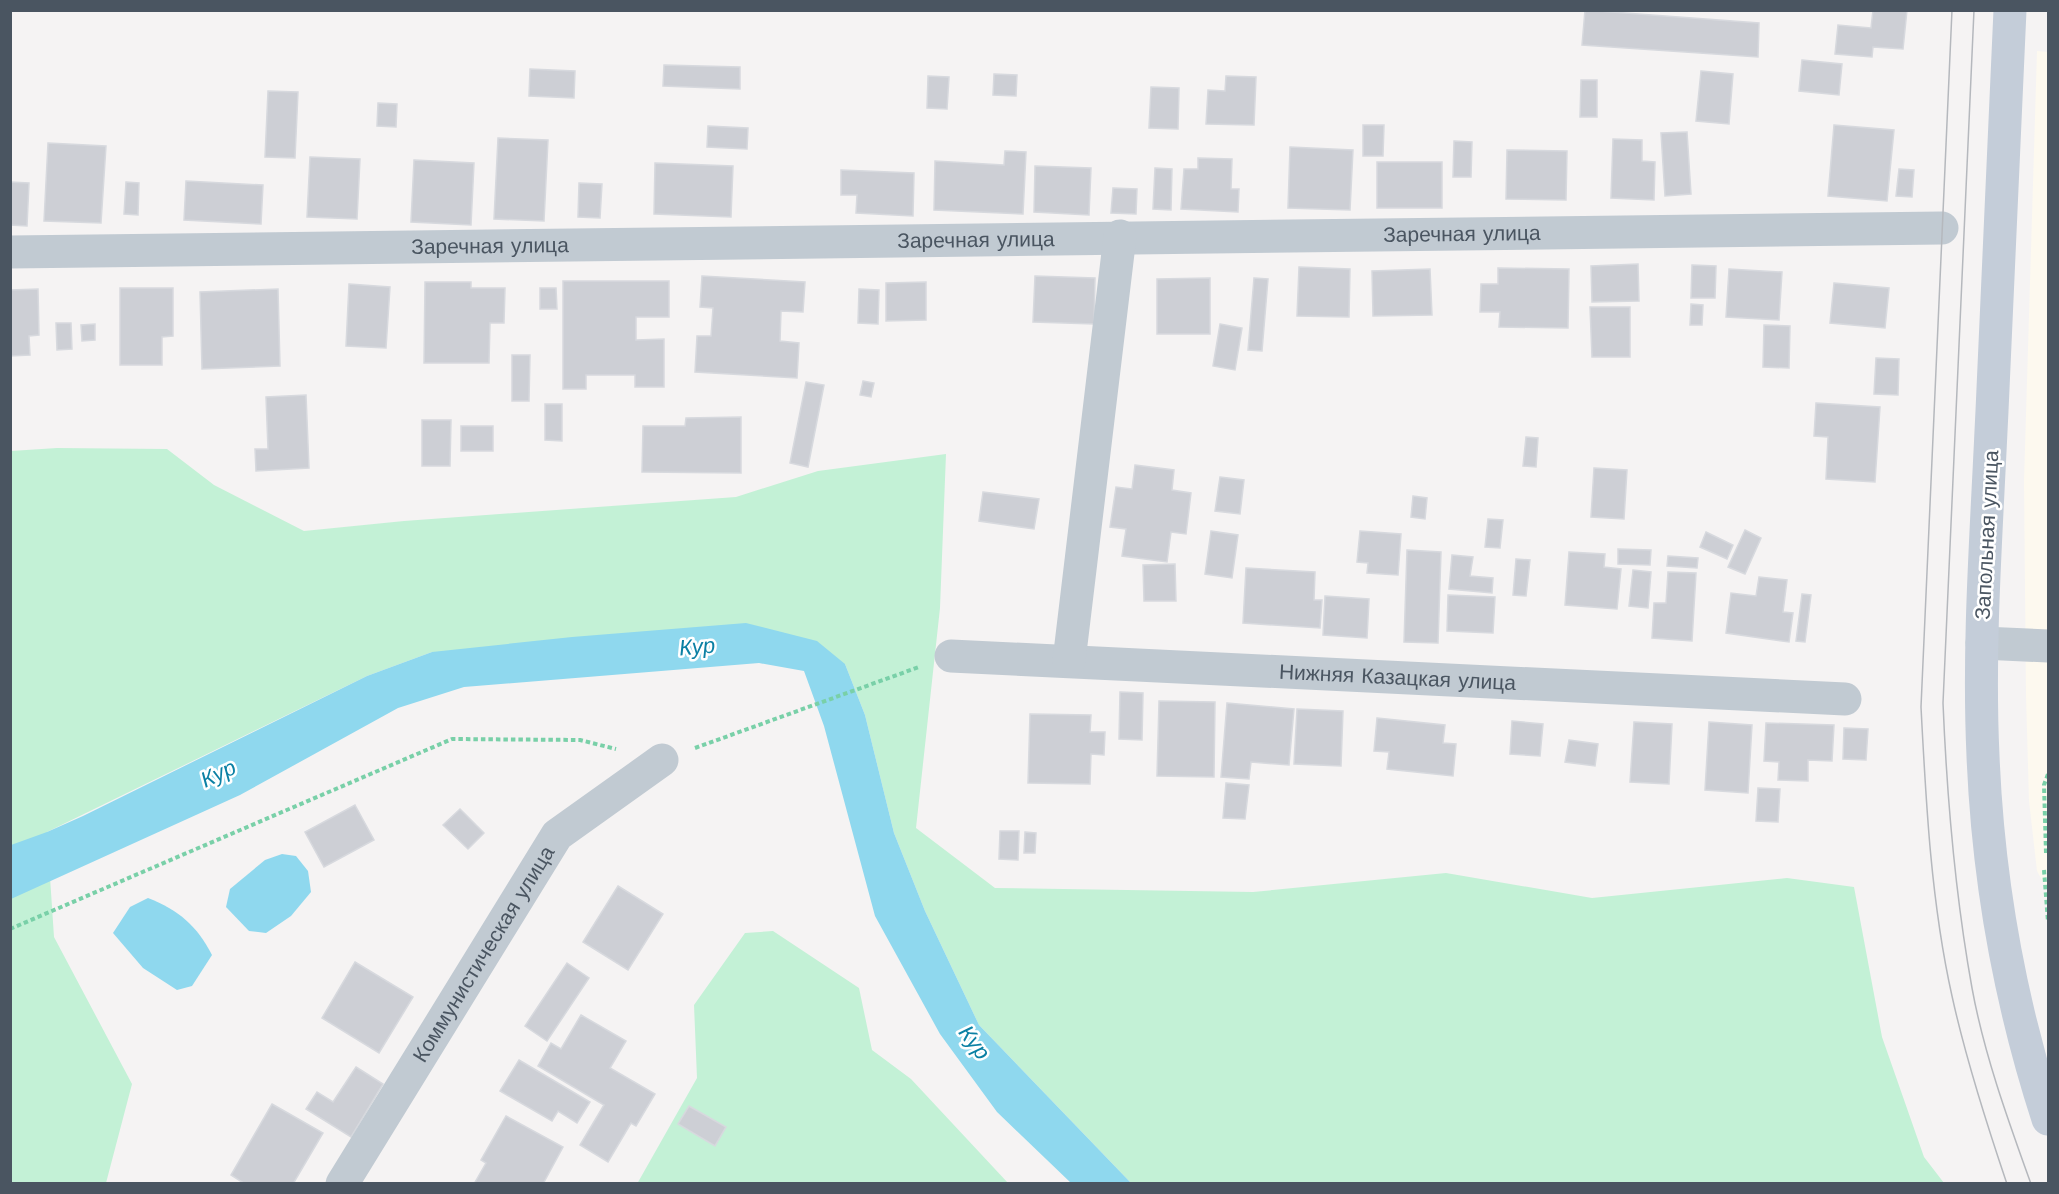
<svg xmlns="http://www.w3.org/2000/svg" width="2059" height="1194" viewBox="0 0 2059 1194" font-family="'Work Sans',sans-serif">
  <style>
    .commercial { fill: #fdf9ef }
    .green { fill: #c3f1d6 }
    .water { fill: #8fd8ee }
    .building { fill: #cdcfd5; stroke: #d7d9de; stroke-width: 1.5 }
    .lines { fill: none; stroke-linecap: round; stroke-linejoin: round }
    .path { stroke: #79d0a8; stroke-width: 4; stroke-dasharray: 4.5 3; stroke-linecap: butt }
    .minor { stroke: #c1cad2; stroke-width: 33 }
    .tertiary { stroke: #c1cad2; stroke-width: 33 }
    .secondary { stroke: #c4cdd9; stroke-width: 33 }
    .tram { stroke: #b5b8bd; stroke-width: 1.5 }
    .labels { text-anchor: middle; stroke-width: 5; stroke-linejoin: round; paint-order: stroke }
    .street-label { font-size: 21px; fill: #4a5561; stroke: #fff }
    .water-label { font-size: 22px; font-style: italic; fill: #0b80a4; stroke: #fff }
  </style>
  <rect width="100%" height="100%" fill="#f5f3f3"/>
  <path class="commercial" d="M2037,51L2048,52V891L2037,871L2029,801L2026,695L2024,481Z"/>
  <g class="green">
    <path d="M57,448L167,449L214,485L304,531L404,521L736,497L818,471L946,454L940,608L916,828L995,888L1253,892L1446,873L1592,898L1787,878L1854,887L1882,1037L1924,1157L1944,1183H1131L979,1025L925,911L894,833L865,715L845,664L432,652L367,676L47,832L54,937L132,1084L106,1183L11,1184V451Z"/>
    <path d="M773,931L859,988L872,1050L911,1079L1008,1183L637,1184L697,1078L694,1005L745,933Z"/>
  </g>
  <g class="water">
    <path d="M746,623L817,641L845,664L865,715L894,833L925,911L979,1025L1131,1183H1071L997,1112L940,1034L875,916L824,726L804,671L759,663L464,687L398,708L240,795L11,899V845L47,832L83,816L367,676L432,652L572,637Z"/>
    <path d="M282,854L296,856L308,871L311,892L291,916L266,933L249,931L226,907L230,889L265,860Z"/>
    <path d="M148,898C179,910 197,926 212,955L192,986L177,990L143,968L113,933L130,907Z"/>
  </g>
  <g class="building">
    <path d="M1585,10L1759,23L1758,57L1582,45Z"/>
    <path d="M1873,10H1907L1903,49L1873,47L1872,57L1835,54L1838,25L1871,28Z"/>
    <path d="M1802,60L1842,64L1839,95L1799,91Z"/>
    <path d="M664,65L740,67V89L663,86Z"/>
    <path d="M530,69L575,71L574,98L529,96Z"/>
    <path d="M1701,71L1733,74L1729,124L1696,121Z"/>
    <path d="M994,74L1017,75L1016,96L993,95Z"/>
    <path d="M928,76L949,77L947,109L927,108Z"/>
    <path d="M1226,76L1256,77L1254,125L1206,124L1208,90L1225,91Z"/>
    <path d="M1581,80H1597V117H1580Z"/>
    <path d="M1151,87L1179,88L1178,129L1149,128Z"/>
    <path d="M268,91L298,92L295,158L265,157Z"/>
    <path d="M378,103L397,104L396,127L377,126Z"/>
    <path d="M1363,125H1384L1383,156H1363Z"/>
    <path d="M1834,125L1894,130L1887,201L1828,196Z"/>
    <path d="M708,126L748,128L747,149L707,147Z"/>
    <path d="M1687,132L1691,194L1665,196L1661,133Z"/>
    <path d="M498,138L548,140L544,221L494,219Z"/>
    <path d="M1613,139L1642,140V161L1655,162L1654,200L1611,198Z"/>
    <path d="M1454,141L1472,142L1471,177H1453Z"/>
    <path d="M48,143L106,146L101,223L44,221Z"/>
    <path d="M1290,147L1353,150L1350,210L1288,208Z"/>
    <path d="M1507,150L1567,151L1566,200L1506,199Z"/>
    <path d="M1005,151L1026,152L1023,214L934,210L935,161L1004,165Z"/>
    <path d="M310,157L360,159L357,219L307,217Z"/>
    <path d="M1198,158L1232,159L1231,189H1239L1238,212L1181,209L1184,169H1198Z"/>
    <path d="M414,160L474,163L471,225L411,222Z"/>
    <rect x="1377" y="162" width="65" height="46"/>
    <path d="M655,163L733,166L731,217L654,214Z"/>
    <path d="M1035,166L1091,168L1089,215L1034,212Z"/>
    <path d="M1155,168L1172,169L1171,210L1153,209Z"/>
    <path d="M1899,169L1914,170L1912,197L1896,196Z"/>
    <path d="M841,170L914,173L913,216L856,213L857,195H841Z"/>
    <path d="M186,181L263,185L261,224L184,220Z"/>
    <path d="M10,182L29,183L27,226L10,225Z"/>
    <path d="M126,182L139,183L138,215L124,214Z"/>
    <path d="M579,183L602,184L600,218L578,217Z"/>
    <path d="M1113,188L1137,189L1136,214L1111,213Z"/>
    <path d="M1638,264L1639,301L1592,302L1591,266Z"/>
    <path d="M1692,265L1716,266L1715,298H1691Z"/>
    <path d="M1299,267L1350,269L1349,317L1297,316Z"/>
    <path d="M1498,268L1569,269L1568,328L1499,327L1500,312H1480L1481,284H1498Z"/>
    <path d="M1430,269L1432,315L1373,316L1372,271Z"/>
    <path d="M1729,269L1782,272L1779,320L1726,317Z"/>
    <path d="M702,276L805,282L803,312L781,311L780,341L799,343L797,378L695,372L697,336H711L713,308L700,307Z"/>
    <path d="M1035,276L1095,278L1094,324L1033,322Z"/>
    <path d="M1210,278V334H1157V279Z"/>
    <path d="M1254,278L1268,279L1262,351L1248,350Z"/>
    <path d="M563,281H669V317H636V340L664,339V387H635V375H586V389H563Z"/>
    <path d="M425,282H471V288H505L504,323H490L489,363H424Z"/>
    <path d="M926,282V320L886,321V283Z"/>
    <path d="M1834,283L1889,288L1885,328L1830,323Z"/>
    <path d="M349,284L390,287L386,348L346,346Z"/>
    <path d="M120,288H173V336L162,337V365H120Z"/>
    <path d="M540,288H556L557,309H540Z"/>
    <path d="M38,289L39,335L29,336L30,355L10,356V290Z"/>
    <path d="M278,289L280,366L202,369L200,292Z"/>
    <path d="M859,289L879,290L878,324L858,323Z"/>
    <path d="M1691,304L1703,305L1702,325H1690Z"/>
    <path d="M1590,307H1630V357H1592Z"/>
    <path d="M56,323H71L72,349L57,350Z"/>
    <path d="M95,324V340L82,341L81,325Z"/>
    <path d="M1220,324L1242,328L1235,370L1213,366Z"/>
    <path d="M1764,325L1790,326L1789,368L1763,367Z"/>
    <path d="M512,355H530L529,401H512Z"/>
    <path d="M1876,358L1899,359L1898,395L1874,394Z"/>
    <path d="M863,381L874,383L871,397L860,395Z"/>
    <path d="M806,382L824,385L808,467L790,463Z"/>
    <path d="M306,395L309,468L256,471L255,449H268L266,397Z"/>
    <path d="M1816,403L1880,407L1875,482L1826,479L1828,437L1814,436Z"/>
    <path d="M545,404H562V441L545,440Z"/>
    <path d="M741,417V473L642,472L643,426H685L686,418Z"/>
    <path d="M422,420H451L450,466H422Z"/>
    <rect x="461" y="426" width="32" height="25"/>
    <path d="M1526,437L1538,438L1536,467L1523,466Z"/>
    <path d="M1135,465L1174,470L1172,490L1191,493L1186,534L1171,532L1167,562L1122,556L1126,529L1110,527L1116,487L1132,489Z"/>
    <path d="M1594,468L1627,470L1624,519L1591,517Z"/>
    <path d="M1220,477L1244,480L1240,514L1215,511Z"/>
    <path d="M983,492L1039,499L1034,529L979,521Z"/>
    <path d="M1413,496L1427,498L1425,519L1411,517Z"/>
    <path d="M1488,519L1503,520L1500,548L1485,547Z"/>
    <path d="M1745,530L1761,538L1745,574L1728,567Z"/>
    <path d="M1211,531L1238,535L1232,578L1205,574Z"/>
    <path d="M1360,531L1401,534L1398,575L1367,573L1368,563L1357,562Z"/>
    <path d="M1706,532L1733,545L1727,559L1700,547Z"/>
    <path d="M1618,549L1651,550L1650,565L1618,564Z"/>
    <path d="M1407,550L1441,552L1438,643L1404,642Z"/>
    <path d="M1569,552L1605,554L1604,567L1621,569L1617,609L1565,605Z"/>
    <path d="M1452,555L1473,557L1470,576L1493,578L1492,593L1449,589Z"/>
    <path d="M1668,556L1698,558L1697,568L1667,566Z"/>
    <path d="M1516,559L1530,560L1526,596L1513,595Z"/>
    <path d="M1175,564L1176,601H1144L1143,565Z"/>
    <path d="M1246,568L1315,572L1314,600H1322L1320,628L1243,623Z"/>
    <path d="M1633,570L1651,572L1648,608L1629,606Z"/>
    <path d="M1668,572L1696,573L1692,641L1652,638L1654,603H1666Z"/>
    <path d="M1759,577L1787,580L1783,612L1793,613L1789,642L1726,633L1731,593L1756,596Z"/>
    <path d="M1802,594L1811,595L1805,642L1796,641Z"/>
    <path d="M1448,595L1495,597L1493,633L1447,631Z"/>
    <path d="M1325,596L1369,599L1367,638L1323,635Z"/>
    <path d="M1120,692L1143,693L1142,740L1119,739Z"/>
    <path d="M1159,701L1215,702L1214,777L1157,776Z"/>
    <path d="M1227,703L1294,709L1289,765L1251,762L1249,779L1221,777Z"/>
    <path d="M1297,709L1343,711L1341,766L1294,764Z"/>
    <path d="M1030,714L1091,715L1090,732H1105L1104,755L1091,754L1090,784L1028,783Z"/>
    <path d="M1377,718L1445,725L1443,743L1456,744L1453,776L1387,769L1389,752L1374,751Z"/>
    <path d="M1512,721L1543,724L1540,756L1510,754Z"/>
    <path d="M1634,722L1672,724L1669,784L1630,782Z"/>
    <path d="M1709,722L1752,725L1748,793L1705,790Z"/>
    <path d="M1766,723L1834,725L1832,761L1808,760V781L1778,780L1779,762L1764,761Z"/>
    <path d="M1844,728L1868,729L1866,760L1843,759Z"/>
    <path d="M1569,740L1598,744L1595,766L1565,762Z"/>
    <path d="M1226,783L1249,785L1245,819L1223,818Z"/>
    <path d="M1758,788L1780,789L1778,822L1756,821Z"/>
    <path d="M355,805L374,840L324,867L305,832Z"/>
    <path d="M460,809L484,833L468,849L443,825Z"/>
    <path d="M1000,831H1019L1018,860L999,859Z"/>
    <path d="M1025,832L1036,833L1035,853H1024Z"/>
    <path d="M618,886L663,914L628,970L583,942Z"/>
    <path d="M355,962L413,997L379,1053L322,1018Z"/>
    <path d="M567,963L589,978L547,1041L525,1026Z"/>
    <path d="M581,1015L626,1041L610,1068L655,1094L636,1126L631,1123L608,1162L580,1145L604,1105L538,1066L551,1043L561,1049Z"/>
    <path d="M519,1060L590,1102L577,1123L558,1111L552,1121L500,1091Z"/>
    <path d="M356,1067L383,1084L351,1137L306,1109L317,1092L333,1102Z"/>
    <path d="M272,1104L323,1133L293,1184H245L231,1175Z"/>
    <path d="M689,1106L726,1127L715,1146L678,1124Z"/>
    <path d="M506,1116L563,1147L543,1184H474L486,1163L481,1160Z"/>
  </g>
  <g class="lines">
    <g class="path">
      <path d="M695,748L919,667"/>
      <path d="M2046,853L2044,785L2048,774"/>
      <path d="M2044,870L2048,922"/>
      <path d="M10,929L452,739L580,740L616,749"/>
    </g>
    <g class="minor">
      <path id="s1" d="M10,252L1942,228"/>
      <path id="s2" d="M951,656L1845,699"/>
      <path d="M1069,661L1120,236"/>
      <path id="s3" d="M342,1184L557,835L662,760"/>
    </g>
    <path class="tertiary" d="M1982,643L2048,646"/>
    <path class="secondary" d="M2010,10C2004,151 1998,291 1991,431C1986,539 1978,648 1983,756C1988,880 2010,1002 2048,1119"/>
    <g class="tram">
      <path d="M1952,10L1921,707C1926,803 1931,902 1952,996C1966,1060 1986,1122 2007,1184"/>
      <path d="M1974,10L1943,703C1947,799 1955,894 1972,988C1984,1054 2008,1120 2031,1184"/>
    </g>
  </g>
  <g class="labels">
    <g class="street-label">
      <text dy="7" stroke="none"><textPath href="#s1" startOffset="1452">Заречная улица</textPath></text>
      <text dy="7" stroke="none"><textPath href="#s1" startOffset="966">Заречная улица</textPath></text>
      <text dy="7" stroke="none"><textPath href="#s1" startOffset="480">Заречная улица</textPath></text>
      <text transform="translate(1987 535) rotate(-87)" y="7">Запольная улица</text>
      <text dy="7" stroke="none"><textPath href="#s2" startOffset="447">Нижняя Казацкая улица</textPath></text>
      <text dy="7" stroke="none"><textPath href="#s3" startOffset="270">Коммунистическая улица</textPath></text>
    </g>
    <g class="water-label">
      <text transform="translate(697 646) rotate(-5)" y="8">Кур</text>
      <text transform="translate(218 773) rotate(-26)" y="8">Кур</text>
      <text transform="translate(975 1042) rotate(53)" y="8">Кур</text>
    </g>
  </g>
  <rect width="2059" height="1194" fill="none" stroke="#4a5561" stroke-width="24"/>
</svg>
